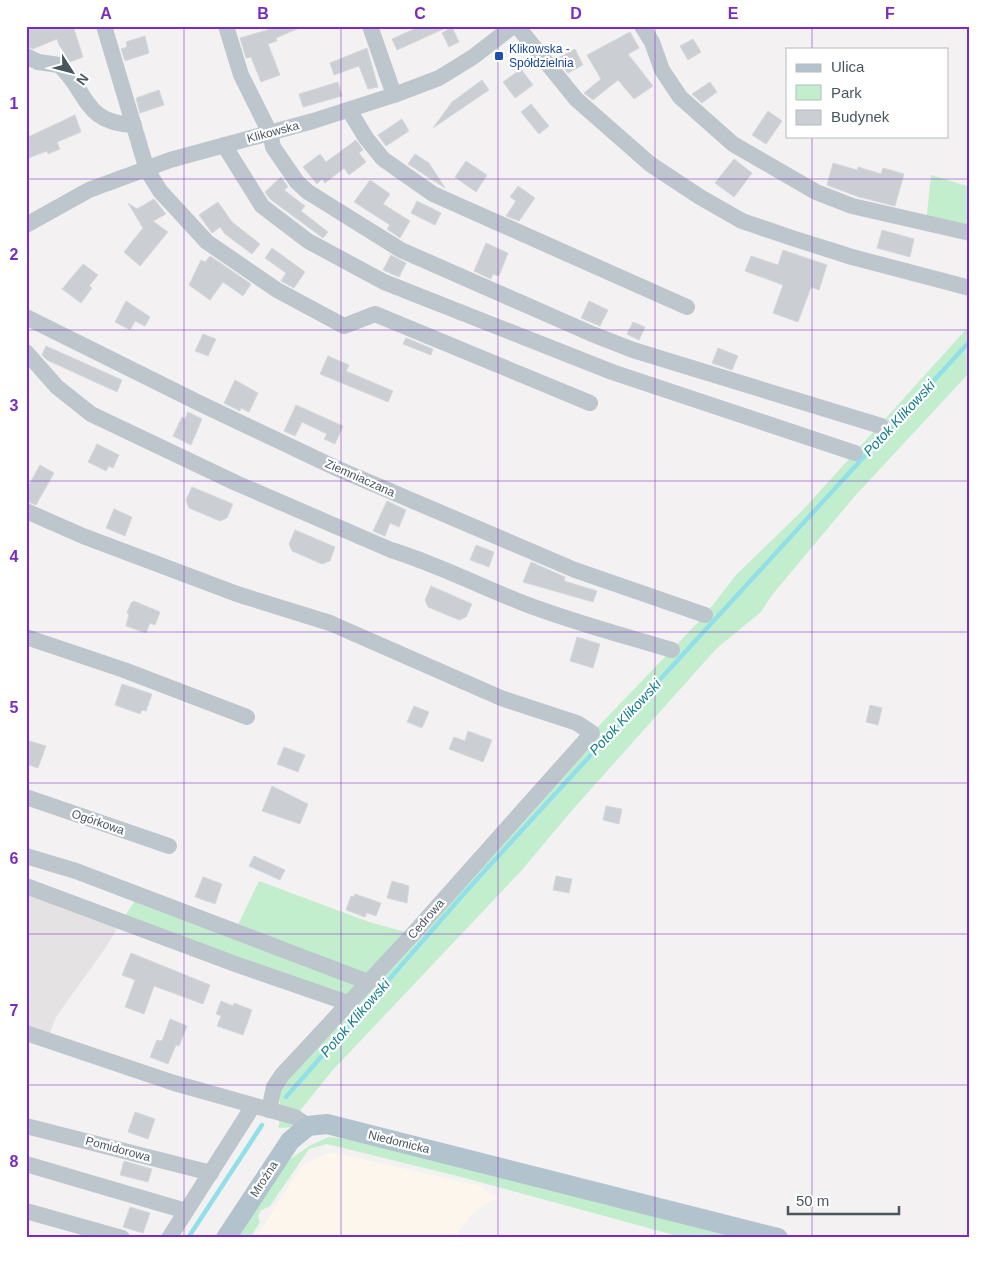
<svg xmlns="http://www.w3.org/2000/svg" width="996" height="1264" viewBox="0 0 996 1264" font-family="Arial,sans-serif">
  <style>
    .commercial { fill: #fcf6ec }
    .education { fill: #e4e2e3 }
    .green { fill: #c2eece }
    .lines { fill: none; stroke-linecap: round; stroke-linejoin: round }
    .stream { stroke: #91e0e9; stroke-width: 4.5 }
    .building { fill: #cbced3; stroke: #d5d8dc }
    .minor { stroke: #bdc6cd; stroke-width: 16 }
    .major { stroke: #b2c3ce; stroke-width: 20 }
    .grid { fill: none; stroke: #7b2cbf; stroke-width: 1; stroke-opacity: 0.55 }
    .transit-dot { fill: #1a4fb4; stroke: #fff; stroke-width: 2 }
    .labels { text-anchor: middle; stroke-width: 4.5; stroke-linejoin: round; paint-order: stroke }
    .transit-label { font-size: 12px; fill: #164399; stroke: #fff; text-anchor: start }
    .street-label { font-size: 12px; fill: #49565e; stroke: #fff }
    .water-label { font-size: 14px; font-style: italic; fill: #127d8a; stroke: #fff }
    .neatline { fill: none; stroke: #7b2cbf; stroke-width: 2 }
    .grid-label { font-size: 16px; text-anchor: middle; font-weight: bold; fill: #7b2cbf }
  </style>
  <rect width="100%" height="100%" fill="#f3f1f1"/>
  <path class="commercial" d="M330,1152L478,1185L499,1198L484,1205L472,1214L454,1238H255L303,1164Z"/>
  <path class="education" d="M26,886L121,922L106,947L56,1017L47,1040L26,1033Z"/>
  <g class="green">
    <path d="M931,175L970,187V233L926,224Z"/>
    <path d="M970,325V372L854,497L772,595L761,612L717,648L574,808L521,871L331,1072L295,1117L308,1126L279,1128L280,1092L274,1087L348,1003L121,922L138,896L235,931L259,881L369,922L413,934L592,733L705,615L736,575L801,512Z"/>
    <path d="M329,1137L351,1139L738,1238H685L465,1178L327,1144L309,1149L270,1206L260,1211L258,1217L260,1222L250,1238H237L283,1164L311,1145Z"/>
  </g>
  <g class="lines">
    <g class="stream">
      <path d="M286,1097L469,888L970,341"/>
      <path d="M188,1238L262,1125"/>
    </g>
  </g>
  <g class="building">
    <path d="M26,26H73L83,57L70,62L63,56L57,39L33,49L26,46Z"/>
    <path d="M281,26H296L297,29L276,38L277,41L268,44L280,75L261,82L251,57L246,58L240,38Z"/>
    <path d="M421,26H450L397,50L392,39Z"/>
    <path d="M452,27L459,42L449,47L442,33Z"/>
    <path d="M630,32L639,48L628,54L653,86L634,99L618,80L593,100L584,93L601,79L587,55Z"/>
    <path d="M145,36L149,53L125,61L121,49L127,47L126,42Z"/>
    <path d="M693,39L701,52L688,60L680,46Z"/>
    <path d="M367,48L378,87L368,89L359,66L334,75L330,63Z"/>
    <path d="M575,49L583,65L568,73L556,59Z"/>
    <path d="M521,69L533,85L515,98L503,82Z"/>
    <path d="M482,80L489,90L433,128L452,102Z"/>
    <path d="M338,82L342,96L303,107L299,94Z"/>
    <path d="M710,82L717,92L702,103L692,94Z"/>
    <path d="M159,90L164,105L140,113L136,98Z"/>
    <path d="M531,104L549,126L539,134L521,112Z"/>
    <path d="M768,111L782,121L766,144L752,135Z"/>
    <path d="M75,115L81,132L57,142L60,149L48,154L47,151L26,159V138Z"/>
    <path d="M402,119L409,131L386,146L378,135Z"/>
    <path d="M356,140L363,150L359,153L366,162L349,175L344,168L325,183L322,179L317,184L303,167L320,154L326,162Z"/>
    <path d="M415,154L429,163L445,188L408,164Z"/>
    <path d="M734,159L752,173L734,197L715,183Z"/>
    <path d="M466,161L487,175L476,192L455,177Z"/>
    <path d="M833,163L857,170L858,167L881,174L883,168L904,174L895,206L859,197L827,185Z"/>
    <path d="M281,177L288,187L284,190L305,206L301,211L328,232L323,238L270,199L265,192Z"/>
    <path d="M370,180L390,194L383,204L410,221L400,238L387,229L390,225L354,202Z"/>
    <path d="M518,186L535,198L519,221L506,216L516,201L510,197Z"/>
    <path d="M154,199L166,214L153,221L168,232L140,266L124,252L143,228L128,203L137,209Z"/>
    <path d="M417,201L441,213L435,225L411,213Z"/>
    <path d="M218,202L232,222L260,244L252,254L225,234L220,227L212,233L199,215Z"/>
    <path d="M882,230L914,239L910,257L877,248Z"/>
    <path d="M486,243L508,253L499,276L493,274L491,279L474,271Z"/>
    <path d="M272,248L305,272L294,288L281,281L286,273L265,258Z"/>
    <path d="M783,250L827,265L819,290L811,287L798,322L773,313L783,285L745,271L751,256L778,265Z"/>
    <path d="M391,255L406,263L399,277L383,270Z"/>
    <path d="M210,256L251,284L243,296L223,282L210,300L189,285L201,260L205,262Z"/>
    <path d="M83,264L98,275L89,286L92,288L81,303L62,289Z"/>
    <path d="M126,301L150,317L145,326L135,321L130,330L115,322Z"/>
    <path d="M589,301L608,310L600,326L581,318Z"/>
    <path d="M633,322L645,327L639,340L627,334Z"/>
    <path d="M203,334L216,339L208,356L195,351Z"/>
    <path d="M406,338L433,349L431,355L403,344Z"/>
    <path d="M46,346L122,380L117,392L47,360L42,355Z"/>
    <path d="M718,348L738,356L732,370L712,363Z"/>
    <path d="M328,356L349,365L346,371L393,391L388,402L320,374Z"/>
    <path d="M235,380L258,393L249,412L241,408L240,411L224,403Z"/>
    <path d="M296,405L343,426L335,444L324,439L327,434L302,422L295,436L284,431Z"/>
    <path d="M188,412L202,419L191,445L173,436L182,417L185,419Z"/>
    <path d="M97,444L119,455L113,468L109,466L106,471L88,462Z"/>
    <path d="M40,465L54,473L36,505L26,501V490Z"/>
    <path d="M192,487L233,504L227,518L220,521L189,508L186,500Z"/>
    <path d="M387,501L406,510L399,527L390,523L385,536L373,531Z"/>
    <path d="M114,509L132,517L125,536L106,528Z"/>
    <path d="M295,530L335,547L330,561L322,564L292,551L289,544Z"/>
    <path d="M476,545L494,552L489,567L470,560Z"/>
    <path d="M531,562L565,577L564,581L597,591L593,602L523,582Z"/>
    <path d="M431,586L472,604L466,617L459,620L428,607L425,600Z"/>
    <path d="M134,601L160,612L155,625L150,623L146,633L126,626L129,614L127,613L131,603Z"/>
    <path d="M577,637L600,644L593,668L570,661Z"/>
    <path d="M122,684L152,694L146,711L142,710L140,714L115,705Z"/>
    <path d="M870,705L882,708L878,725L866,722Z"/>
    <path d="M414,706L429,712L422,728L407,722Z"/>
    <path d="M468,731L492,740L483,762L449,749L454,737L465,741Z"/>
    <path d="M26,740L46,746L38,768L26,764Z"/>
    <path d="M284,747L305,755L298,772L277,764Z"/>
    <path d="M272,786L308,804L300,824L262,811Z"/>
    <path d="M606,806L622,809L619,824L603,820Z"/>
    <path d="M254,856L285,870L280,880L249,866Z"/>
    <path d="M556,876L572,879L569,893L553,890Z"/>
    <path d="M203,877L222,884L215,904L195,897Z"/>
    <path d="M392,881L409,886L407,903L387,898Z"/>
    <path d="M355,894L381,903L376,916L367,913L365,917L346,910L351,896L354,897Z"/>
    <path d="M131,953L210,985L203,1004L154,986L144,1014L125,1007L135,980L122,975Z"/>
    <path d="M221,1001L233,1006L234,1003L252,1010L243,1035L217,1026L221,1016L216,1014Z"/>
    <path d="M170,1019L187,1026L179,1046L176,1045L168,1064L150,1057L157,1040L162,1041Z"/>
    <path d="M135,1112L155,1119L148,1139L128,1132Z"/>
    <path d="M124,1161L152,1169L148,1182L120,1175Z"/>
    <path d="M130,1207L150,1213L143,1233L123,1227Z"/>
  </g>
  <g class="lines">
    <g class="minor">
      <path d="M104,26L147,170L160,191L207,242L277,290L344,326L375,314L590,403"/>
      <path d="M226,26L241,75L270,133L273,147L297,182L308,192L401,250L592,334L633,350L881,426"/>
      <path d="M370,26L394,95"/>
      <path d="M517,26L576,99L650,164L700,197L742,221L792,238L852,257L970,288"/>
      <path d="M642,26L652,42L662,70L680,97L733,144L816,192L852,206L970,233"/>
      <path d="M26,56L38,62L59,65C89,93 83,123 134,125"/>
      <path d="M349,110L366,138L383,159L433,194L687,307"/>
      <path d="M224,145L262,206L308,241L384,282L612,372L855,453"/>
      <path d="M26,225L89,190L170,160L313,121L394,95L439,78L473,57L513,26"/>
      <path d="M26,317L199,403L336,468L575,570L705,615"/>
      <path d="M26,352L57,387L91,414L236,483L391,550C437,564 479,586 523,603C572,622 622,635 672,650"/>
      <path d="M26,511L83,536L237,594L330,623L501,698L577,723L592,733L413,934L282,1075L274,1087L269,1110"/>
      <path d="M26,637L124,670L247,717"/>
      <path d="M26,797L169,846"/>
      <path d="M26,856L76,871L368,982"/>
      <path d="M26,886L238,965L348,1003"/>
      <path d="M26,1033L174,1083L295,1117L308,1126"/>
      <path d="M26,1126L211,1173"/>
      <path d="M26,1164L186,1211"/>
      <path d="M26,1211L122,1238"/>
      <path d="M169,1238L253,1106"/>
    </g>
    <path class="major" d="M226,1238L290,1141L308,1126L327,1124L778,1238"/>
  </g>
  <path class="grid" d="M184,26V1238M341,26V1238M498,26V1238M655,26V1238M812,26V49M812,136V1238M26,179H970M26,330H970M26,481H970M26,632H970M26,783H970M26,934H970M26,1085H970"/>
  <rect class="transit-dot" x="494" y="51" width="10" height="10" rx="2.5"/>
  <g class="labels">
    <g class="transit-label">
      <text x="509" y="53">Klikowska -<tspan x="509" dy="14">Spółdzielnia</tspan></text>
    </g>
    <g class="street-label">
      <text transform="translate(273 132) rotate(-15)" y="4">Klikowska</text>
      <text transform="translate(360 478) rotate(24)" y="4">Ziemniaczana</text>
      <text transform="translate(98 822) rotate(19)" y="4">Ogórkowa</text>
      <text transform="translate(426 919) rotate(-49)" y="4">Cedrowa</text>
      <text transform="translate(399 1142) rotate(14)" y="4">Niedomicka</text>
      <text transform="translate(118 1149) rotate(15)" y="4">Pomidorowa</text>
      <text transform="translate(264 1179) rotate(-57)" y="4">Mroźna</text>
    </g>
    <g class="water-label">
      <text transform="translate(899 418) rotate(-47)" y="5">Potok Klikowski</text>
      <text transform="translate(625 717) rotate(-47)" y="5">Potok Klikowski</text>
      <text transform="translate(355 1018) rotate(-49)" y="5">Potok Klikowski</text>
    </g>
  </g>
  <rect width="996" height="1264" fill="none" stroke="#ffffff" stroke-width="55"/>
  <rect x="786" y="48" width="162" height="90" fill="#ffffff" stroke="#b6bbbf"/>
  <rect x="796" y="64" width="25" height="8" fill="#b2c3ce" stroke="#b6bbbf"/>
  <text x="831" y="72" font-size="15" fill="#49565e">Ulica</text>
  <rect x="796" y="85" width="25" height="15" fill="#c2eece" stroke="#b6bbbf"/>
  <text x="831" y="98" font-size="15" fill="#49565e">Park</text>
  <rect x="796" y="110" width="25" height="15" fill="#cbced3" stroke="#b6bbbf"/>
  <text x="831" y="122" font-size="15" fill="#49565e">Budynek</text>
  <g transform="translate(72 72) rotate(126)" stroke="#ffffff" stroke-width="4" paint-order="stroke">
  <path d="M0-4L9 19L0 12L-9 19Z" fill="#49565e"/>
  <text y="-8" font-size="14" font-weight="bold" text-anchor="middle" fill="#49565e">N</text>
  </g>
  <path d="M788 1206v8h111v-8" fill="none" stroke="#49565e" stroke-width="2.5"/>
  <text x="796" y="1206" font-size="15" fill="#49565e" stroke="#ffffff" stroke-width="4" paint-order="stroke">50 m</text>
  <rect x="28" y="28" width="940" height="1208" class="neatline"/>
  <g class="grid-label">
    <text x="106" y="19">A</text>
    <text x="263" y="19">B</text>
    <text x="420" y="19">C</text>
    <text x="576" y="19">D</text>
    <text x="733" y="19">E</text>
    <text x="890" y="19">F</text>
    <text x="14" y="109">1</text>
    <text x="14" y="260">2</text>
    <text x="14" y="411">3</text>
    <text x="14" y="562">4</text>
    <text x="14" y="713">5</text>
    <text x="14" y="864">6</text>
    <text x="14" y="1016">7</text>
    <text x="14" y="1167">8</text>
  </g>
</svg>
